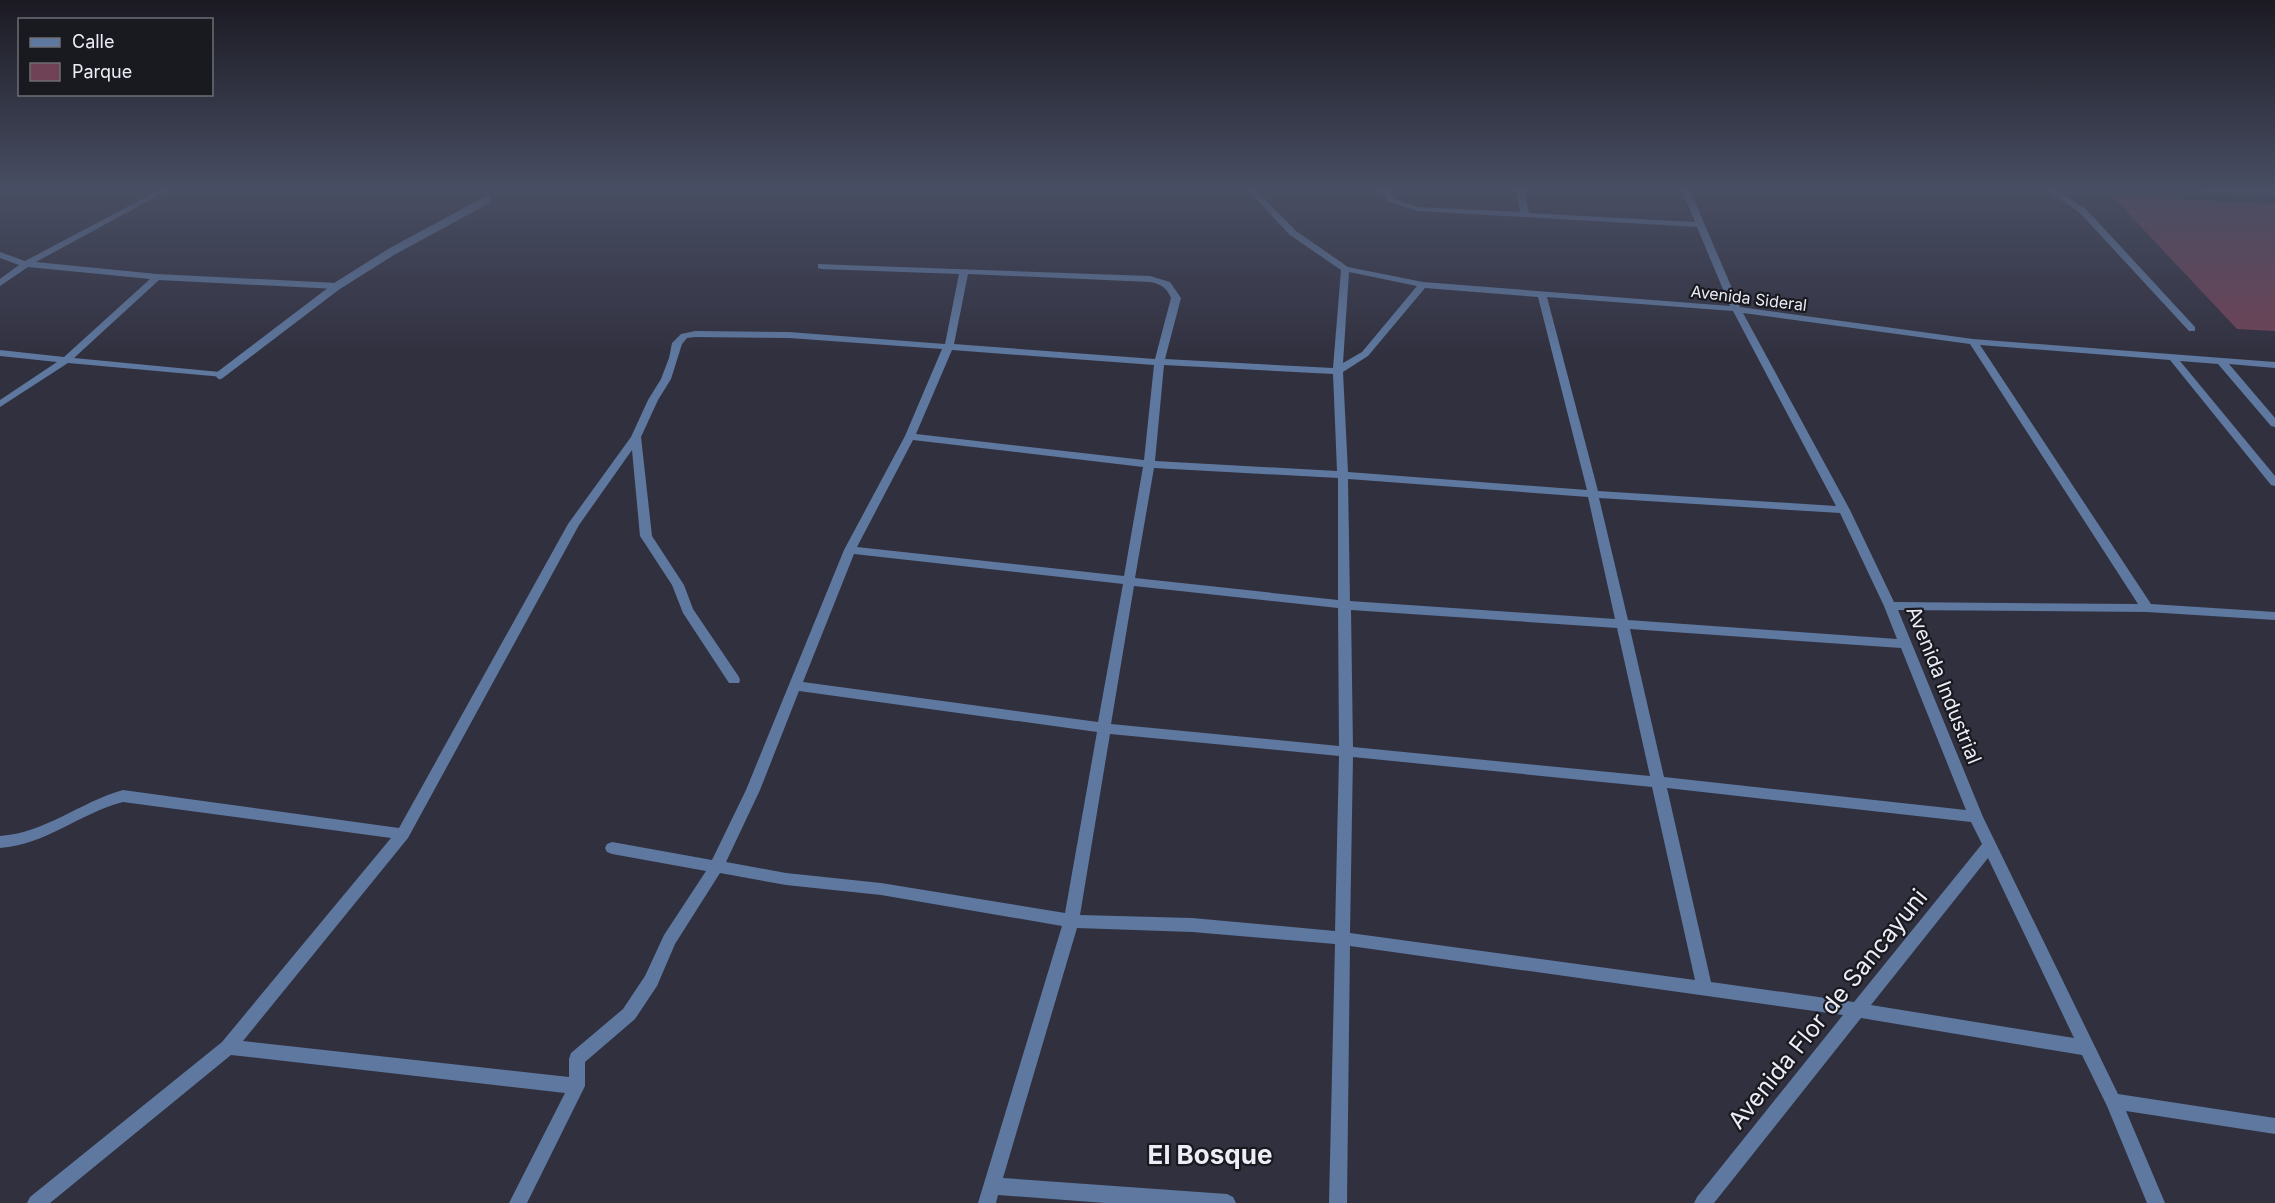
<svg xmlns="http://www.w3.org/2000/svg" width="2275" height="1203" viewBox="0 0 2275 1203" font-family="Inter,sans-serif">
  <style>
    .green { fill: #704256 }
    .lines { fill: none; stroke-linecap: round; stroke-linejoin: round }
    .service { stroke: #5e789f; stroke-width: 8 }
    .minor { fill: #5e789f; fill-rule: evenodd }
    .labels { text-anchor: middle; stroke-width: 4.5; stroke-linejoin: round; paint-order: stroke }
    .far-street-label { font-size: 16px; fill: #ededf7; stroke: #191920 }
    .street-label { font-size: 20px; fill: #ededf7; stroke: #191920 }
    .near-street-label { font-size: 24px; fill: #ededf7; stroke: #191920 }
    .near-neighbourhood-label { font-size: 26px; font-weight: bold; fill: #ededf7; stroke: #191920 }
  </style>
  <rect width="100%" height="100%" fill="#31303f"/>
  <path class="green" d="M2112,196L2275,204V331L2237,329Z"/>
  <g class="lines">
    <path class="service" d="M220,375L337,286L391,252L487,200"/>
    <g class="minor">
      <path d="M163,188H172L36,262L157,274L337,283L341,286L337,289L159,280L74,358L220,372L223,373V377L68,363L0,407V400L57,362L0,356V350L64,357L150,279L28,267L0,286V279L19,265L0,258V252L25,261Z"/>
      <path d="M1246,188H1254L1296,231L1348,267L1423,282L1730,306L1697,227L1418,211L1389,202L1378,188H1386L1395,199L1418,207L1520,212L1516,188H1524L1529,213L1695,222L1681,188H1689L1740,307L1973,339L2275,362V368L2229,364L2275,418V427L2271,426L2218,364L2180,361L2275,476V486L2271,485L2170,360L1980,345L2151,604L2275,612V620L2147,612L1898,610L1983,817L2118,1094L2275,1118V1134L2126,1111L2165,1203H2147L2107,1106L2082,1055L1861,1018L1714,1203H1694L1697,1197L1843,1015L1350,946L1347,1203H1329L1335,944L1192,932L1077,928L1003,1178L1227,1194L1233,1197L1236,1203H1105L998,1195L996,1203H978L1062,926L881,895L786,885L720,873L675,944L657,986L635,1019L585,1062V1086L527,1203H509L565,1093L231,1055L50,1203H27L30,1197L222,1042L391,838L123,802C80,813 46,845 0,848V836C45,833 80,802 123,790L399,828L568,524L631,437L648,400L661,379L669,358L672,343L681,334L695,331L789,332L945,344L959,274L821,269L818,268V264L1150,276L1170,282L1181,298L1165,359L1333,368L1341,270L1290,235ZM1349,272L1417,286L1362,352L1343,363ZM968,274L1150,282C1161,284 1167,288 1171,298L1155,359L954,344ZM1425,288L1538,297L1587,490L1348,472L1343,372L1368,356ZM1547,297L1733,311L1836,506L1598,491ZM1743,313L1970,344L2138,604L1894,602L1850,510ZM695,337L789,338L942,349L905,436L844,550L746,790L712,860L612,842L607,844L605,848L607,852L612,854L706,871L664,935L645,976L623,1009L571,1053L569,1059V1077L243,1041L408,838L579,525L632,450L640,536L672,585L683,613L729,683H739L740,680L739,677L693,609L684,585L652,536L641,437L658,400L671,379L682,344L687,338ZM952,350L1154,365L1144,460L916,434ZM1164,365L1333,374L1337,471L1155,461ZM913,440L1143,467L1124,576L857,547ZM1154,468L1338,478V600L1135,578ZM1348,479L1588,497L1615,619L1350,601ZM1599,498L1840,513L1884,606L1897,639L1628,620ZM854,554L1123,584L1098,722L803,682ZM1134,586L1338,608L1339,746L1111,724ZM1351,610L1617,628L1650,776L1353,747ZM1630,629L1901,648L1966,810L1664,777ZM799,691L1097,732L1065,913L881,883L786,873L726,862L760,790ZM1110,734L1339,756L1335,931L1192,918L1080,915ZM1353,757L1652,787L1695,980L1350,933ZM1667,788L1971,822L1982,844L1854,1002L1711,982ZM1988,858L2074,1038L1871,1005Z"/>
      <path d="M2044,188H2053L2086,209L2195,327V331H2189L2080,213Z"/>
      <path d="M2188,188L2275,191V195L2192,190Z"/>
    </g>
  </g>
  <linearGradient id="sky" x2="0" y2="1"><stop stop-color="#1b1a23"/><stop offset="0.53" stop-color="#484e63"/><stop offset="1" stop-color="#484e63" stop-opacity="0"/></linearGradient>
  <rect width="2275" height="356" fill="url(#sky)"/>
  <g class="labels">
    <g class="far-street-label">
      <text transform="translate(1749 298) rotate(7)" y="6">Avenida Sideral</text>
    </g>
    <g class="street-label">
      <text transform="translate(1944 685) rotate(68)" y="7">Avenida Industrial</text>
    </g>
    <g class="near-street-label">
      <text transform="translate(1828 1009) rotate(-51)" y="8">Avenida Flor de Sancayuni</text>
    </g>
    <g class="near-neighbourhood-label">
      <text x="1210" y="1164">El Bosque</text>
    </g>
  </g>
  <rect x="18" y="18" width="195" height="78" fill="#191920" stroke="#6e6e76" stroke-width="1.5"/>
  <rect x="30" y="38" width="30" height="9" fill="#5e789f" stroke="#6e6e76" stroke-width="1.5"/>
  <text x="72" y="48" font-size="18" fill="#ededf7">Calle</text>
  <rect x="30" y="63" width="30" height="18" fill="#704256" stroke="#6e6e76" stroke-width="1.5"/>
  <text x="72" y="78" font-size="18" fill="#ededf7">Parque</text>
</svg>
